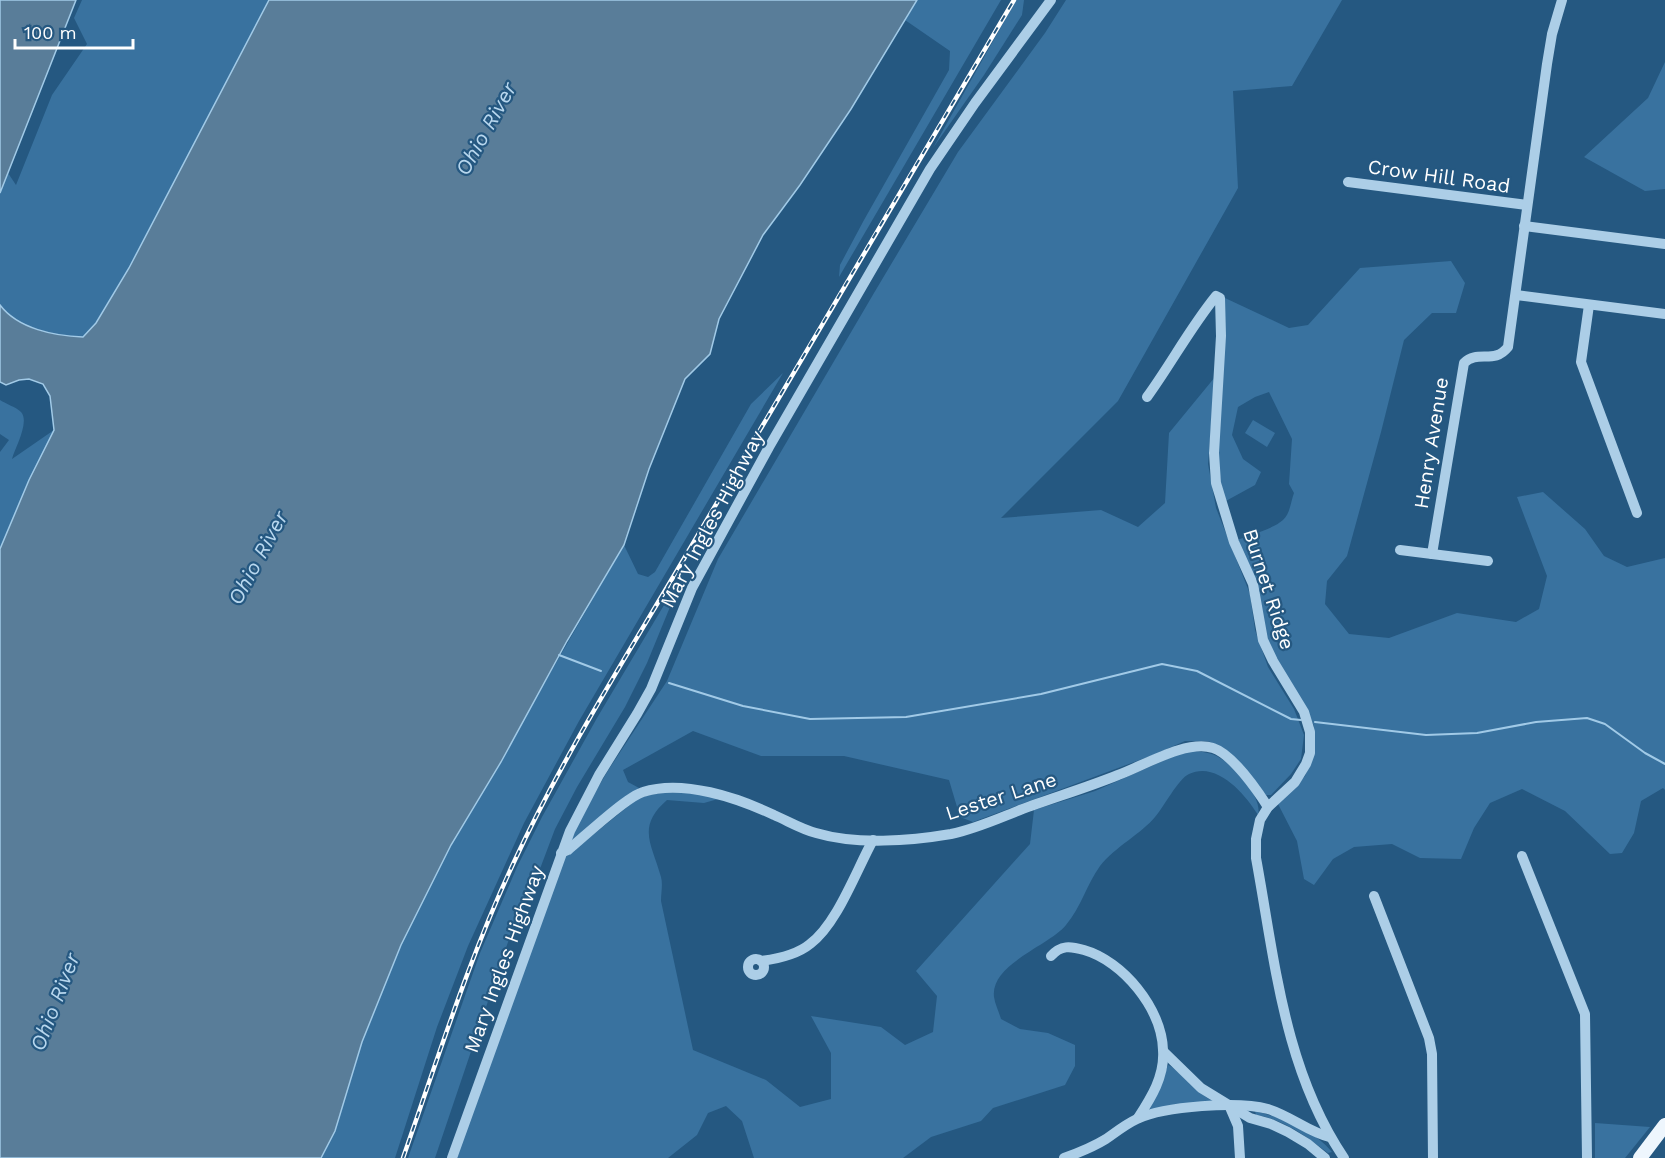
<svg xmlns="http://www.w3.org/2000/svg" width="1665" height="1158" viewBox="0 0 1665 1158" font-family="'Work Sans',sans-serif">
  <style>
    .green { fill: #39729f }
    .water { fill: #597d99; stroke: #a1cae7; stroke-width: 1.5 }
    .lines { fill: none; stroke-linecap: round; stroke-linejoin: round }
    .stream { stroke: #a1cae7; stroke-width: 2 }
    .minor { stroke: #accee7; stroke-width: 10 }
    .major { stroke: #eef6fd; stroke-width: 14 }
    .rail-casing { stroke: #fff; stroke-width: 4.5 }
    .rail { stroke: #255881; stroke-width: 2; stroke-dasharray: 7; stroke-linecap: butt }
    .labels { text-anchor: middle; stroke-width: 4.5; stroke-linejoin: round; paint-order: stroke }
    .street-label { font-size: 20px; fill: #fff; stroke: #255881 }
    .water-label { font-size: 21px; font-style: italic; fill: #b8d7ee; stroke: #255881 }
  </style>
  <rect width="100%" height="100%" fill="#255881"/>
  <g class="green">
    <path d="M82,0H269L129,268L96,323L83,337C55,336 18,329 0,305V193L8,173L16,185L52,95L87,44L74,18Z"/>
    <path d="M917,0H1001L839,277L840,265L864,220L949,70L950,51L905,20Z"/>
    <path d="M1016,0H1024L1022,15L984,75L933,148Z"/>
    <path d="M1066,0H1342L1292,86L1233,91L1238,188L1118,401L1001,518L1101,510L1138,527L1165,503L1169,433L1215,377L1208,464L1216,508L1250,594L1255,630L1268,667L1294,709L1304,735L1301,759L1291,774L1271,795H1266L1226,750L1208,741H1185L1153,755L973,822L960,817L949,780L844,756H761L693,731L623,770L628,782L639,788L566,849L585,809L609,769L667,681L718,559L874,293L958,152L1045,33Z"/>
    <path d="M1665,62V189L1645,191L1584,157L1648,98Z"/>
    <path d="M1451,261L1465,283L1456,313H1432L1404,340L1381,432L1347,556L1327,581L1325,604L1349,634L1389,638L1457,613L1516,622L1539,609L1547,576L1517,497L1543,492L1585,529L1604,556L1627,567L1665,558V790L1663,788L1641,801L1634,833L1622,853L1610,854L1565,811L1522,789L1490,803L1474,828L1461,859L1420,858L1392,844L1354,847L1333,859L1314,885L1304,879L1297,841L1278,804L1305,776L1311,762L1315,745L1314,726L1304,705L1268,644L1237,540C1250,535 1273,529 1283,520C1290,514 1291,501 1294,493L1289,484L1292,439L1269,392L1255,397L1238,407L1232,435L1243,459L1261,472L1255,485L1224,502L1218,463L1224,303L1225,298L1289,328L1308,325L1360,268Z"/>
    <path d="M783,373L579,721L524,823L468,946L437,1027L395,1158H321L335,1131L362,1042L401,945L451,845L624,545L638,574L648,577L655,572L751,404Z"/>
    <path d="M0,400C6,404 16,407 21,412C30,422 15,448 12,459L54,430L29,480L0,549V452L9,440L0,434Z"/>
    <path d="M1253,420L1275,433L1267,447L1245,433Z"/>
    <path d="M686,568L647,663L625,707L577,787L555,829L535,882L508,942L435,1158H408L480,953L517,867L542,817L597,718Z"/>
    <path d="M1192,751C1202,752 1211,752 1220,758C1235,766 1263,798 1258,815C1245,794 1217,761 1189,774C1178,779 1164,807 1155,817C1142,833 1115,847 1100,866C1087,884 1081,907 1066,925C1049,946 990,964 994,997C995,1004 999,1012 1001,1019L1020,1029L1048,1033L1075,1045V1066L1065,1085L993,1108L981,1121L931,1137L903,1158H754L742,1121L726,1106L708,1113L697,1135L668,1158H455L563,859L636,800C655,790 698,790 718,799L704,803L667,800C636,827 652,844 661,877C663,884 661,893 661,901L693,1050L766,1080L800,1107L831,1099V1053L811,1016L881,1027L905,1045L933,1032L937,996L916,971L1030,844L1034,810L1095,791L1174,756Z"/>
    <path d="M1168,1065C1177,1068 1197,1094 1213,1101L1149,1111Z"/>
    <path d="M1255,1111C1282,1118 1313,1129 1332,1152L1328,1153C1307,1137 1283,1119 1256,1115Z"/>
    <path d="M1595,1123L1650,1127L1625,1158H1595Z"/>
  </g>
  <g class="water">
    <path d="M0,0H76L0,193Z"/>
    <path d="M269,0H917L851,109L800,185L763,235L719,319L710,354L685,379L649,469L624,545L567,641L501,762L451,845L401,945L362,1042L335,1131L321,1158H0V549L29,480L54,430L50,396L43,384L29,379L19,380L6,385L0,382V305C18,329 55,336 83,337L96,323L129,268Z"/>
  </g>
  <g class="lines">
    <g class="stream">
      <path d="M559,655L601,671"/>
      <path d="M669,683L743,706L810,719L906,717L1041,694L1162,664L1197,671L1291,719L1301,720"/>
      <path d="M1315,722L1426,735L1477,733L1536,722L1587,718L1605,724L1645,753L1665,764"/>
    </g>
    <g class="minor">
      <path d="M1348,182L1527,205"/>
      <path d="M1524,226L1665,244"/>
      <path d="M1516,295L1665,314"/>
      <path d="M1589,305L1581,362L1637,513"/>
      <path d="M1147,397C1171,364 1190,328 1216,296L1220,298L1221,336L1214,453L1216,483L1234,542L1253,584L1263,640L1273,661L1304,712L1310,732V753L1306,764L1295,782L1268,807L1260,820L1256,839V858C1275,961 1284,1069 1344,1158"/>
      <path d="M1400,550L1488,561"/>
      <path d="M1432,554L1464,363C1478,349 1494,365 1508,347L1547,64L1552,34L1562,0"/>
      <path d="M561,853L568,850C584,837 626,797 643,792C683,779 738,798 774,815C788,821 801,829 816,833C856,845 910,841 951,834C975,829 997,819 1020,810C1052,798 1086,788 1118,775C1143,766 1187,739 1213,748C1232,754 1257,790 1268,807"/>
      <path d="M1522,856L1585,1014L1587,1158"/>
      <path d="M1374,896L1429,1038L1432,1054L1433,1158"/>
      <path d="M1051,956C1061,945 1070,946 1084,950C1123,961 1162,1009 1163,1050C1165,1076 1151,1098 1138,1118"/>
      <circle cx="756" cy="967" r="8"/>
      <path d="M761,961C776,959 798,954 810,944C837,924 856,871 873,840"/>
      <path d="M1164,1052L1201,1088L1250,1118L1271,1124L1288,1132L1308,1144L1325,1158"/>
      <path d="M1229,1105L1238,1126L1240,1158"/>
      <path d="M452,1158L570,831L599,775L637,714L651,689L692,588L769,447L930,169L975,103L1051,0"/>
      <path d="M1064,1158C1078,1153 1093,1147 1106,1139C1116,1132 1126,1124 1137,1119C1165,1106 1238,1101 1268,1109C1291,1116 1308,1132 1330,1137"/>
    </g>
    <path class="major" d="M1640,1158L1665,1125"/>
    <g class="rail-casing">
      <path id="rail" d="M403,1158C438,1058 469,958 514,862C566,750 633,646 695,540C801,360 907,180 1014,0"/>
    </g>
    <use href="#rail" class="rail"/>
  </g>
  <g class="labels">
    <g class="street-label">
      <text transform="translate(1439 176) rotate(8)" y="7">Crow Hill Road</text>
      <text transform="translate(1431 443) rotate(-81)" y="7">Henry Avenue</text>
      <text transform="translate(712 519) rotate(-62)" y="7">Mary Ingles Highway</text>
      <text transform="translate(1269 589) rotate(72)" y="7">Burnet Ridge</text>
      <text transform="translate(1001 796) rotate(-18)" y="7">Lester Lane</text>
      <text transform="translate(504 959) rotate(-70)" y="7">Mary Ingles Highway</text>
    </g>
    <g class="water-label">
      <text transform="translate(486 129) rotate(-61)" y="7">Ohio River</text>
      <text transform="translate(258 558) rotate(-62)" y="7">Ohio River</text>
      <text transform="translate(55 1002) rotate(-69)" y="7">Ohio River</text>
    </g>
  </g>
  <path d="M15 39v9h118v-9" fill="none" stroke="#ffffff" stroke-width="3"/>
  <text x="24" y="39" font-size="18" fill="#ffffff" stroke="#255881" stroke-width="4.5" paint-order="stroke">100 m</text>
</svg>
